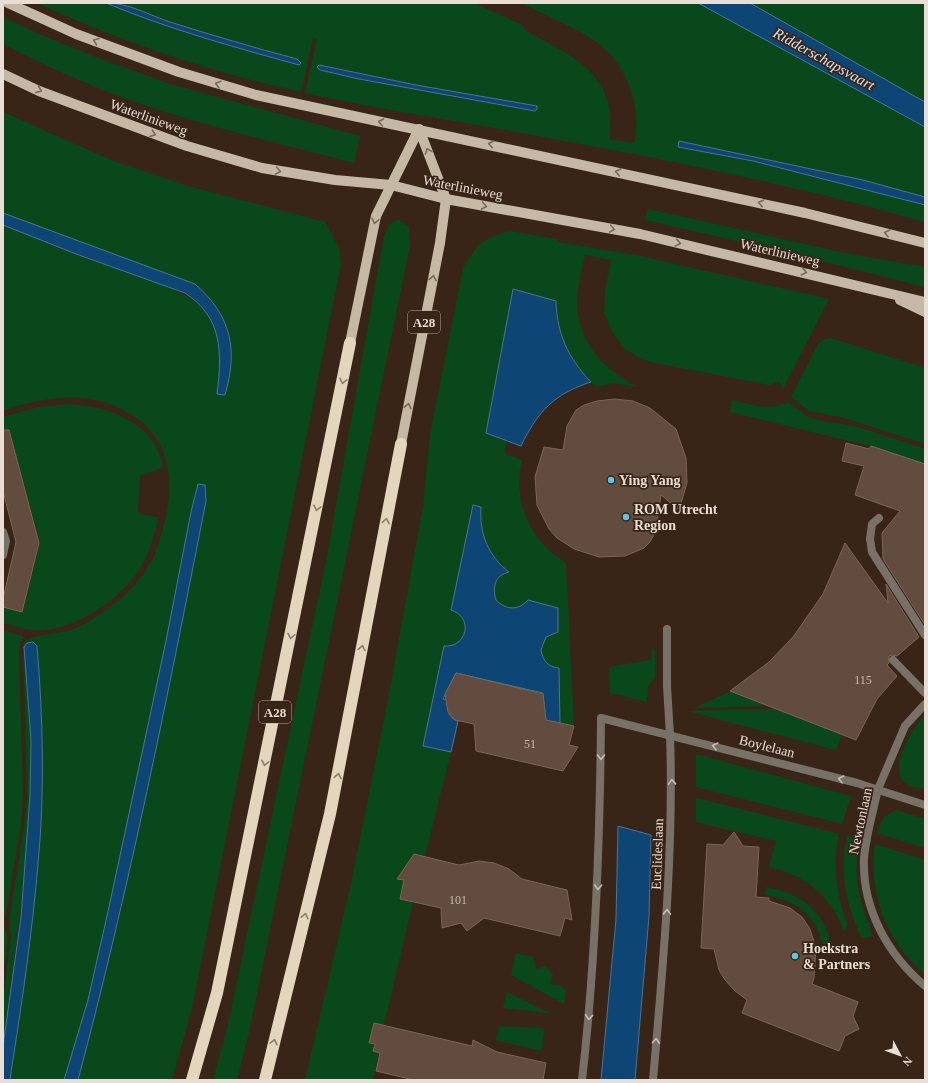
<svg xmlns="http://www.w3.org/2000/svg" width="928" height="1083" viewBox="0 0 928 1083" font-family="Georgia,serif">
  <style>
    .green { fill: #09481b; fill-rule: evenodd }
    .water { fill: #0d4674; stroke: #4f7391 }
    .building { fill: #624c3f; stroke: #7c6457 }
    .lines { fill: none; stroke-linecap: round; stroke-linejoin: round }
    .service { stroke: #777168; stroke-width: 8 }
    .minor { stroke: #777168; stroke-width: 8 }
    .primary { stroke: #c5b9a5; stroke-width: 10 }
    .motorway { stroke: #e4d5bd; stroke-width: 12 }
    .oneway { stroke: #776857 }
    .oneway2 { stroke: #8e7d6a }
    .oneway3 { stroke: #c7bdb4 }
    .poi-dot { fill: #59c8e4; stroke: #382518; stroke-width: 1.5 }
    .labels { text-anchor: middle; stroke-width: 3.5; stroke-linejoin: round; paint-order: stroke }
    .number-label { font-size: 12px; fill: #c7b9af }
    .shield { fill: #382518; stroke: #b4a69c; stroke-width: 1 }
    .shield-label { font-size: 13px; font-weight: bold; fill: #e9ddd4 }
    .street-label { font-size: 14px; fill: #e9ddd4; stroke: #382518 }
    .poi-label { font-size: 14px; font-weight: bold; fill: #e9ddd4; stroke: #382518; text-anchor: start }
    .water-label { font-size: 15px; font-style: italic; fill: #d0e1f3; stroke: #382518 }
  </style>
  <rect width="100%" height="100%" fill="#382518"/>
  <g class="green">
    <path d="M37,3H106L161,24L297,59C237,43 178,25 120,3H474L525,26L523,29C570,56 620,73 609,139L634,143C643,106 625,59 592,39C570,25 544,15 521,3H698L925,127V197L863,180L680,141L678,147L753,161L925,205V222C794,185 661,158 527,134C453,120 378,109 305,93L317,39L313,38L301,92C210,72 122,42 37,3ZM324,65L416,85L526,104L535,111L359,79L320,70Z"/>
    <path d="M750,3H925V102L921,100Z"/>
    <path d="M3,17L39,34L96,57L170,84L360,136L354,163C272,141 189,123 111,93C74,79 38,62 3,44Z"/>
    <path d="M3,112L111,160L188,186L325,222L339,248L341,264L192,1008L172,1080H78L121,911L198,484L191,512L166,641L109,907L88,1000L64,1080H10L21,1009L38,863L42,744L37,646L26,868L3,1046V1000L11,936L9,922L24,828L27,797L23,644C27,635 60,634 71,630C83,625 95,618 105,611C120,600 136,586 146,570C155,557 159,543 163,528C179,471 167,424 107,403C75,392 34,399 3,411V225C33,237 63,250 93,261C123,271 183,287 204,309C221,328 220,354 219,378L229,381L232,358L220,312L206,293L3,213Z"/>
    <path d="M648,209L850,254L925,267V287L798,255L645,220Z"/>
    <path d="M398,219L409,227L410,245L248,1037L237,1080H213L228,1024L326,561L384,236L390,224Z"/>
    <path d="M509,231L557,239L559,242L636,255L829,299L783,389L779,382L769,385L650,362L636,356L624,348L612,332L604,312L605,291L611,260L585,255C582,271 577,287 577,303C578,343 605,372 639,387L612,383L597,387C570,366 557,335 556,301L486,433L507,441L504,453L522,460C512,501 530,541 566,563L574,727L560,724L559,668C548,666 543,661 541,650L546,637L558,632L524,604C513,611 505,609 496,600C492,587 495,576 509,572C488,556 479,533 481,507L455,611C463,616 466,623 466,632C462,642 454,647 444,646L423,746L451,752L425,856L415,854L412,856L398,879L404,880L400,899L413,902L384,1025L374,1023L369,1043L374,1045L373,1051L379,1053L373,1080H305L350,888L388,699L423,506L430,434L463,268C478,244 481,239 509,231Z"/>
    <path d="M831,338L925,368V444L845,418L809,411L791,397L818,344L825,339Z"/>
    <path d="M732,400C750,404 771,412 788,402L807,416L821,421L855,426L925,449V464L870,446L730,412Z"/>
    <path d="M67,404C107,406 154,421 163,466L160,469L140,476L138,512L141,514L157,517L158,519C154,538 148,557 137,573C117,601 80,626 45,630C31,632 17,627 3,623L4,608L23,612L40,542L11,437L3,439V417L38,407Z"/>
    <path d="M3,630L24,637L20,643L19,652L23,795L21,825L5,919L3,918Z"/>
    <path d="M652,647L655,650V677L648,686L647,702L610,693L609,667L651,660Z"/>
    <path d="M731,691L768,706L694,708Z"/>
    <path d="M775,709L842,735L836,750L687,711Z"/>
    <path d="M925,715V789C920,788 912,787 907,784C885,770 913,727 925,715Z"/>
    <path d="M696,754L851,796L842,824L696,787Z"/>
    <path d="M696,798L839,834C832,865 837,897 848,926L844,931C831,896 805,875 769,867L776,841L696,822Z"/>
    <path d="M897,810L925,819V848L877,833C881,820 884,815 897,810Z"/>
    <path d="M847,836L859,839C852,876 860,902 873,936L862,938C846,907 839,870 847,836Z"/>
    <path d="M875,844L925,860V974C886,943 868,892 875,844Z"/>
    <path d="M766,887C797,892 825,910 830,943L822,944C817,914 793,899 765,895Z"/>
    <path d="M3,924C12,938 5,959 3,974Z"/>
    <path d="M516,953L533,957L536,969L546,966L553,975L550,984L561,985L566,991L564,1004L511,975Z"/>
    <path d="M507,992L543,1010L555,1014L503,1008Z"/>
    <path d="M499,1026L544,1028L542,1051L496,1040Z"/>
  </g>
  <g class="water">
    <path d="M106,3C129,3 149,15 170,22C212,35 255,48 297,59L301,63L299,65C234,47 168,29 106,3Z"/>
    <path d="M698,3H750L925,102V127Z"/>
    <path d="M319,65L416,85L537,106V109L535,111L359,79L320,70L317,67Z"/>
    <path d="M679,141L863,180L925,197V205L753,161L678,147Z"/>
    <path d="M3,213L195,284C232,316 238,350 225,395L217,394C222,352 223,318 185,293L76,254L3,225Z"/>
    <path d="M513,289L556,301C557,334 568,358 591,382C554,394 538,411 521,446L486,433Z"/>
    <path d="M198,484L205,485L206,501C168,695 129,889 78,1080H64L88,1000L109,907L166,641L191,512Z"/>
    <path d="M473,505L481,507C479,533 488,556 509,572C495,575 492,587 496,600C506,610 518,611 528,600L558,608V632L546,637L541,650C543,661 548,667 559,668L560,724L537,718L545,715L543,693L456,673L443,699L449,700V714L453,719L458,721L451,752L423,746L444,646C467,648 474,617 451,610Z"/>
    <path d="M33,642L37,646C43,718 45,792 38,864C32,934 22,1003 11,1072L10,1080H3V1046L21,917L30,796L31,740L24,647L27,643Z"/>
    <path d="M618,826L651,835L649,916L635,1080H601L616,919Z"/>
  </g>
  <g class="building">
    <path d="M615,399L633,401L650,408L676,429L686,458L687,483L679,510L661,495L656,531L650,542L644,548L625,556L599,557L574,549L557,538L549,529L537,505L535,477L544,447L563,450L567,426L576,410L584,405L597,401Z"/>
    <path d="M3,430H9L39,543L22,612L3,607V599L16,542L3,491Z"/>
    <path d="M846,443L869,449L871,446L925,464V625L883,559L882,533L900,511L855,495L864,466L842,461Z"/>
    <path d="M845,543L888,603L886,584L919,637L897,656L892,655L889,656V663L887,665L897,676L877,699L856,740L730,691L769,662L793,637L823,594Z"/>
    <path d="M456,673L543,694L546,720L574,726L569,745L578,747L563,771L476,751L474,724L455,720L448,712L445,694Z"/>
    <path d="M734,832L743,846L759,847L756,897L769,898V901L790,908L802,917L810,929L816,948L814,978L812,984L858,1002L853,1016L859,1029L845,1036L839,1051L742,1013L747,1000L735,991L725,980L719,970L714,949L701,948L707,844L723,845Z"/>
    <path d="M414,854L459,865L479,861L494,863L509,869L522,879L567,890L572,920L565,918L560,936L484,918L467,931L461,923L442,928L441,908L400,899L404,880L397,879Z"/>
    <path d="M374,1023L472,1046L473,1040L497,1052L546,1063L543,1080H414L376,1071L380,1053L373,1051L375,1044L369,1043Z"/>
  </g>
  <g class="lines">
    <g class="service">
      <path d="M879,518L872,524L870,539L872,552L925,635"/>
      <path d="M667,629V686L670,735"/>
      <path d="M893,660L925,693"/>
      <path d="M878,789L905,726L925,704"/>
    </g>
    <g class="minor">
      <path d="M3,532L6,541L3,555"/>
      <path d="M878,789C873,812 866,835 864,858C862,908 887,954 925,986"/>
      <path d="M582,1080C596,960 600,840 601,718L857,783L925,805"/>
      <path d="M653,1080C663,965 674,851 670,735"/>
    </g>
    <g class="primary">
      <path d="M8,3L76,34L179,72L256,95L805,213L925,243"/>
      <path d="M3,74L39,91L187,146L262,168L335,180L391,185L446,199L640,234L925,302"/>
      <path d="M900,300L925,312"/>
      <path d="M350,343L376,216L419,129"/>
      <path d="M401,444L440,243L446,199L419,129"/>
    </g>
    <g class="motorway">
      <path d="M192,1080L217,993L350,343"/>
      <path d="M265,1080L330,814L401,444"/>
    </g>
  </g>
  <defs><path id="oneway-chevron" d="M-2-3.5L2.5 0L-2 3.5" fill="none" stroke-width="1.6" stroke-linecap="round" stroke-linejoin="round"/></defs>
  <g class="oneway">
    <use href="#oneway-chevron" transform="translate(96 41) rotate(-159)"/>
    <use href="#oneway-chevron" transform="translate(218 84) rotate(-164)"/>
    <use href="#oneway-chevron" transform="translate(39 90) rotate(22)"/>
    <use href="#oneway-chevron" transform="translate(381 122) rotate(-169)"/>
    <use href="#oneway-chevron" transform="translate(153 134) rotate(20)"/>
    <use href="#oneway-chevron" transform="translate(491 144) rotate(-168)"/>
    <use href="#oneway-chevron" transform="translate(428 151) rotate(-110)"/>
    <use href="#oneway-chevron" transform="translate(278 171) rotate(10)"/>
    <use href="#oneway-chevron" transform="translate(618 172) rotate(-167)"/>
    <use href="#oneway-chevron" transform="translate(761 203) rotate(-168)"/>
    <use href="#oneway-chevron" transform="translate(484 206) rotate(10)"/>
    <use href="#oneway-chevron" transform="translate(375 221) rotate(104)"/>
    <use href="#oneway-chevron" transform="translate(612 229) rotate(10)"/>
    <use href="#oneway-chevron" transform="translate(887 233) rotate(-166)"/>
    <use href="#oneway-chevron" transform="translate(678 243) rotate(13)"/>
    <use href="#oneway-chevron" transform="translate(804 272) rotate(13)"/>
    <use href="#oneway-chevron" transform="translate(433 278) rotate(-79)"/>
    <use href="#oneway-chevron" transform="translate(408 406) rotate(-79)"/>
  </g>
  <g class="oneway2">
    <use href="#oneway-chevron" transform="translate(343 381) rotate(102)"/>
    <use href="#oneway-chevron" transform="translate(317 508) rotate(102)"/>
    <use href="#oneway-chevron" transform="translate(386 521) rotate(-79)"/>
    <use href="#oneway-chevron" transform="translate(291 636) rotate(102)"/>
    <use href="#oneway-chevron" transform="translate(362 648) rotate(-79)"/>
    <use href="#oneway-chevron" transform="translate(265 763) rotate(102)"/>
    <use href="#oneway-chevron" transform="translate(338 776) rotate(-79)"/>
    <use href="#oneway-chevron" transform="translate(305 916) rotate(-76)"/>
    <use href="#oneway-chevron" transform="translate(274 1042) rotate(-76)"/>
  </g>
  <g class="oneway3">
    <use href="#oneway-chevron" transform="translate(715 746) rotate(-166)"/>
    <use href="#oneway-chevron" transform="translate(601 757) rotate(91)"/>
    <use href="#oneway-chevron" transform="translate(841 779) rotate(-166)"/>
    <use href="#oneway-chevron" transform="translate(672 782) rotate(-92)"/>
    <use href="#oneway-chevron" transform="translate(598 887) rotate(93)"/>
    <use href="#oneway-chevron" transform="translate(667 912) rotate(-88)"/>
    <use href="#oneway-chevron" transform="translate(589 1017) rotate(95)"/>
    <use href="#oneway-chevron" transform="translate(656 1041) rotate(-85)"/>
  </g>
  <g class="poi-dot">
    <circle cx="611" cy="480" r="4"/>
    <circle cx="626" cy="517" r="4"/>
    <circle cx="795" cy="956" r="4"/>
  </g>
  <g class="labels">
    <g class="number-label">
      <text x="863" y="684">115</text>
      <text x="530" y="748">51</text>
      <text x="458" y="904">101</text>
    </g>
    <g class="shield">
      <rect x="408" y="311" width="32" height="22" rx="3"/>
      <rect x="259" y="701" width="32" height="22" rx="3"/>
    </g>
    <g class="shield-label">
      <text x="424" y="327">A28</text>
      <text x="275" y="717">A28</text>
    </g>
    <g class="street-label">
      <text transform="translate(149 117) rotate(20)" y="5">Waterlinieweg</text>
      <text transform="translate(463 187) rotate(11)" y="5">Waterlinieweg</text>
      <text transform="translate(780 252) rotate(13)" y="5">Waterlinieweg</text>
      <text transform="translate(767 746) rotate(14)" y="5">Boylelaan</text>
      <text transform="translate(860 821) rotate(-78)" y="5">Newtonlaan</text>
      <text transform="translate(657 854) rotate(-88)" y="5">Euclideslaan</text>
    </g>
    <g class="poi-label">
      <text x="619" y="485">Ying Yang</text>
      <text x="634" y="514">ROM Utrecht<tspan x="634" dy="16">Region</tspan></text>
      <text x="803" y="953">Hoekstra<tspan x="803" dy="16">&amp; Partners</tspan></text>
    </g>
    <g class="water-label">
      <text transform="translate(824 59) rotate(29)" y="5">Ridderschapsvaart</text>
    </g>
  </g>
  <rect width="928" height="1083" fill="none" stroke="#e9ddd4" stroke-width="8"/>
  <g transform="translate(900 1055) rotate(131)" stroke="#382518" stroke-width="3" paint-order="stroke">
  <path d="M0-3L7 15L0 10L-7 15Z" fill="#e9ddd4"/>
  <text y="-6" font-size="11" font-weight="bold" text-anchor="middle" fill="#e9ddd4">N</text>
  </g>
</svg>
